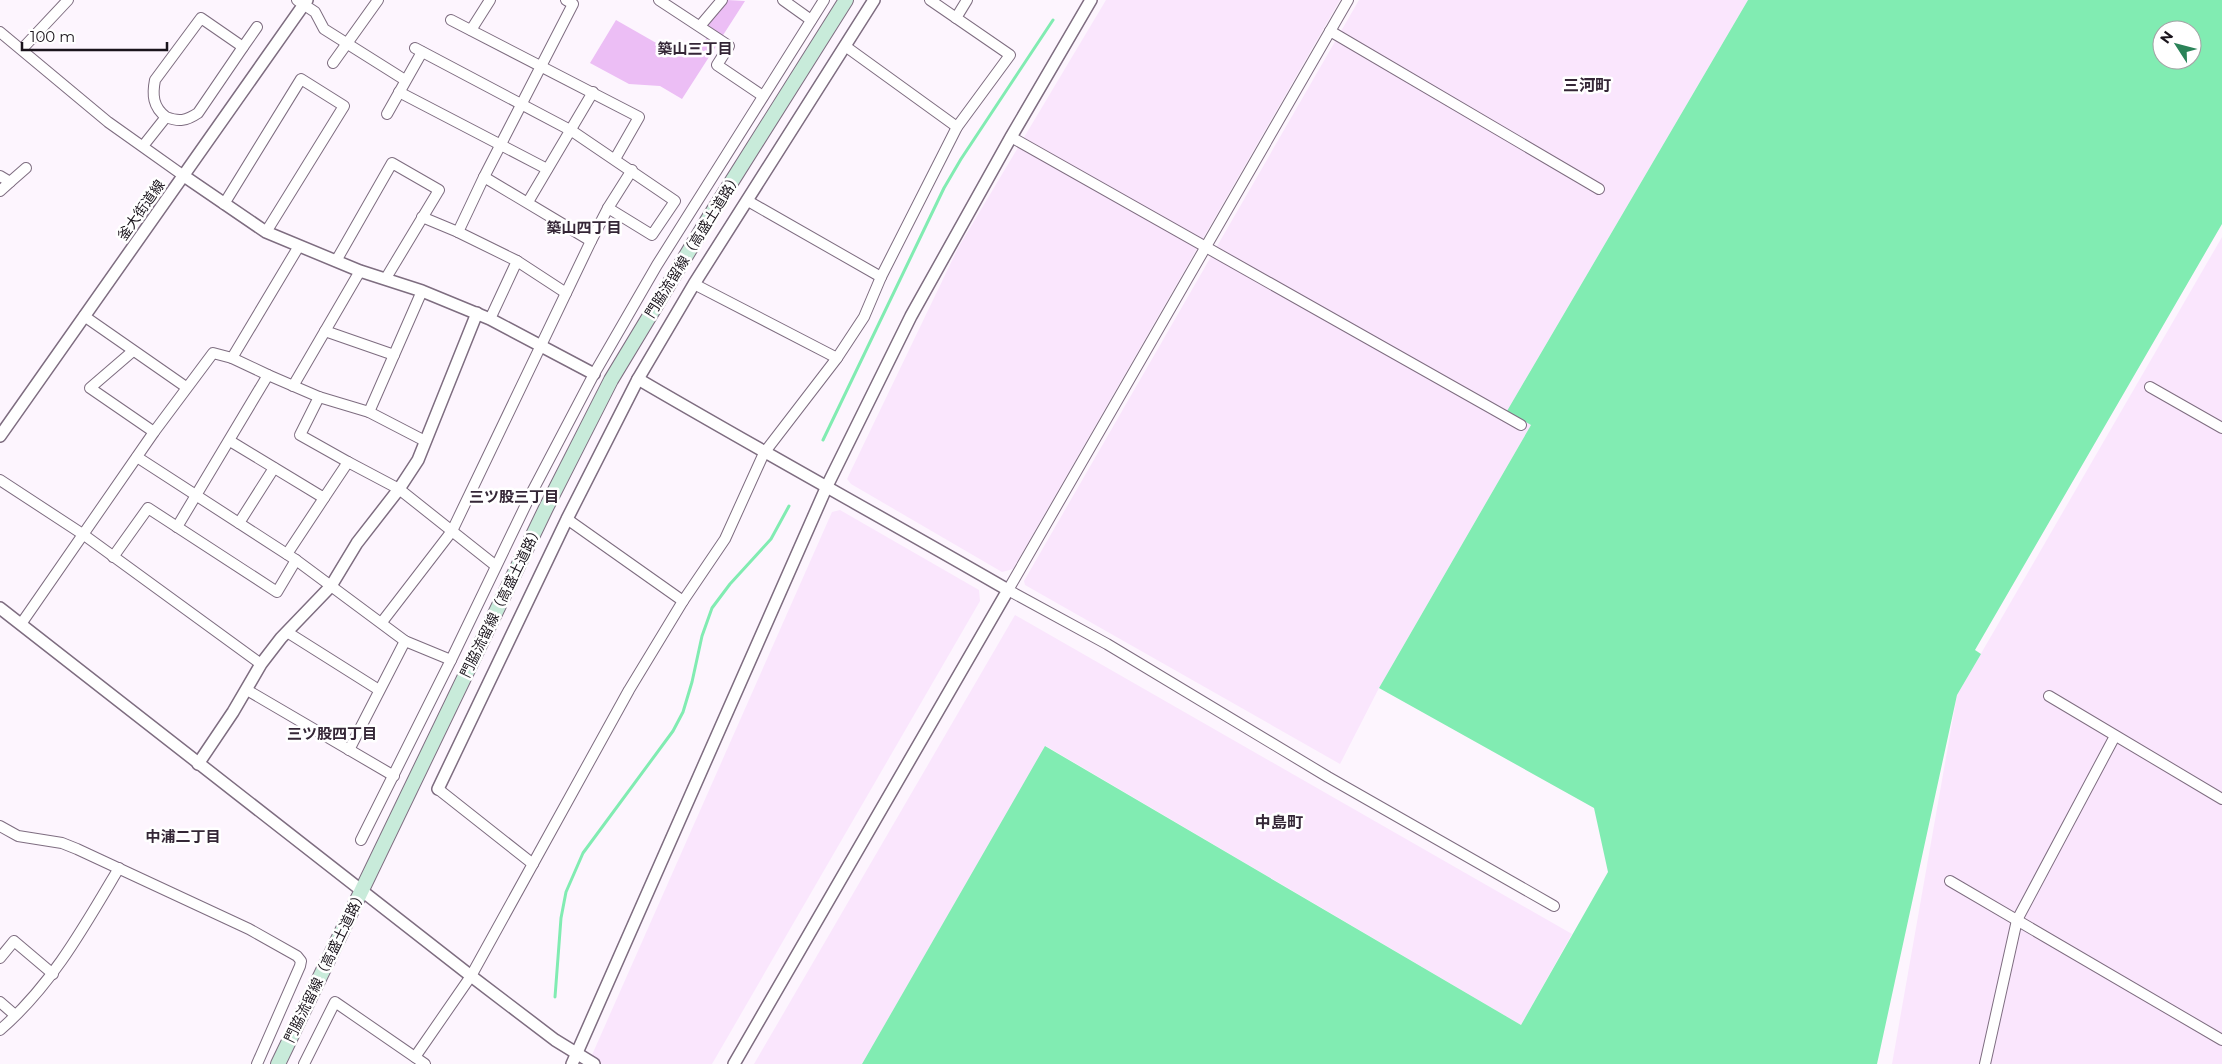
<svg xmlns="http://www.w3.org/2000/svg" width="2222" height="1064" viewBox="0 0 2222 1064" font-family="Montserrat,'Noto Sans JP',sans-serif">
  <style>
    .built { fill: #fae6fd }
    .green { fill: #ecbef5 }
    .water { fill: #81ecb2; fill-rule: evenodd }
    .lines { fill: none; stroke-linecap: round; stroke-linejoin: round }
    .stream { stroke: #81ecb2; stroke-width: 3 }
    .minor-casing { stroke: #7e6d80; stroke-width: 12 }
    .tertiary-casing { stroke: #7e6d80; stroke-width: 14 }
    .secondary-casing { stroke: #7e6d80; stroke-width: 16 }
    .minor { stroke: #fff; stroke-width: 10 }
    .tertiary { stroke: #fff; stroke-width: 11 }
    .secondary { stroke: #c8ebda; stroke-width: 14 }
    .labels { text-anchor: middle; stroke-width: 5; stroke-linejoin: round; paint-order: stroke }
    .street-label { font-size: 14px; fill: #1a141c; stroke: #fff }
    .neighbourhood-label { font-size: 15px; font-weight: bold; fill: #342636; stroke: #fff }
    .quarter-label { font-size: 16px; font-weight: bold; fill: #342636; stroke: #fff }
  </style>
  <rect width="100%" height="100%" fill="#fdf5fe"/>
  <g class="built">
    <path d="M1106,0H1340L1013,569L1002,572L851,484L847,479L958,248Z"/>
    <path d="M1359,0H1748L1507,411L1531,425L1379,688L1340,764L1025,585L1024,581Z"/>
    <path d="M2222,237V1064H1892L1957,695Z"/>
    <path d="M840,510L979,590L980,601L712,1064H588L832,512Z"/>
    <path d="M1015,615L1572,934L1521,1025L1046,746L862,1064H754Z"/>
  </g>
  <path class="green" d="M727,0L745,1L682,99L660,86L629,84L590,63L616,20L679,56L695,57L707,37L700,31Z"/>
  <path class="water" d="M1748,0H2222V224L1975,650L1981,654L1957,695L1877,1064H862L1045,746L1521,1025L1608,872L1594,808L1379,688L1531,425L1507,411ZM2162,30H2192V60H2162Z"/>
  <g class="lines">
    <g class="stream">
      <path d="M823,440L944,188L961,159L1053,20"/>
      <path d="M555,997L561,918L566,892L583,853L673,731L683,712L692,682L702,636L712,608L730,584L771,539L789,506"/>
    </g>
    <g class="minor-casing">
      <g id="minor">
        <path d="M297,0L315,12L324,29L405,80"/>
        <path d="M659,0L729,46L717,65L763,96"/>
        <path d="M783,0L811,20"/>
        <path d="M1348,0L1008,590L1107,644L1328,777L1554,906"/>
        <path d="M956,18L967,0"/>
        <path d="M451,20L639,117L615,159"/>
        <path d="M700,26L722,0"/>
        <path d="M471,30L490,0"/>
        <path d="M1330,31L1599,189"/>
        <path d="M0,32L108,122L184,176"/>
        <path d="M845,46L957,127"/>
        <path d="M243,47L257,27"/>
        <path d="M415,48L572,131L675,201L652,235L608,208"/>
        <path d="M22,49L68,0"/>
        <path d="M333,63L378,0"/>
        <path d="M399,92L547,169"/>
        <path d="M387,114L422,52"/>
        <path d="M1011,137L1521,425"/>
        <path d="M143,146L166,117C153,107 152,95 155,80L201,18L243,47L198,113C186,121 179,122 166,117"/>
        <path d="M0,176L10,182L0,191"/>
        <path d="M484,177L573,4L566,0"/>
        <path d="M10,182L26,168"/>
        <path d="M748,201L881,277"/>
        <path d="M528,202L593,92"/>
        <path d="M224,204L301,79L344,106L266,232"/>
        <path d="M422,217L458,232L517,261L566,293"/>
        <path d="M458,232L484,177L591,241"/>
        <path d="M336,261L392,163L439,190L386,278"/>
        <path d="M694,284L837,358"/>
        <path d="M84,316L186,387"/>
        <path d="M490,319L517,261"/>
        <path d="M325,331L394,355"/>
        <path d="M133,351L90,388L154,432"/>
        <path d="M232,358L299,246"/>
        <path d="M268,375L319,397L369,412L425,441"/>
        <path d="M293,386L360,271"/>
        <path d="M2150,387L2222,428"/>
        <path d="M319,397L300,435L348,462"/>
        <path d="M369,412L422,291"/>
        <path d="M230,441L324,498L348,462L399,489L496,566"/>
        <path d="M137,457L296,560L405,641L451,660"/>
        <path d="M0,480L84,535L261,664"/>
        <path d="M567,519L683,601"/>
        <path d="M239,523L274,468"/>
        <path d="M287,554L324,498"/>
        <path d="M113,557L148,508L277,592L296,560"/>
        <path d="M382,622L452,531L591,241L608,208L632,170"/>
        <path d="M21,624L154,432L213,353L232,358L268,375L177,527"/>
        <path d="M287,632L379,690"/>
        <path d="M247,690L394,776"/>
        <path d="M2049,696L2222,799"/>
        <path d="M349,750L405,641"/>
        <path d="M438,789L533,864"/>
        <path d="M0,826L18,836L62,843L77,849L249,929L297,956L301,961L300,966L257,1064"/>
        <path d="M361,840L451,660L532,492L594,374L657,265L824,0"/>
        <path d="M1950,881L2222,1040"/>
        <path d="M0,958L14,941L53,974"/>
        <path d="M0,1002L15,1015"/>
        <path d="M0,1030C52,985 84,927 119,868"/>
        <path d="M415,1057L471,976L629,690L683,601L725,539L764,453L837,358L864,317L881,277L957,127L1010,55L930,0"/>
        <path d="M304,1064L335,1002L425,1064"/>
        <path d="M1985,1064L2017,920L2115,736"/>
      </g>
    </g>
    <g class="tertiary-casing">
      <g id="tertiary">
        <path d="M184,176L266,232L360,271L422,291L490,319L594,374"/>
        <path d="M638,379C761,451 885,519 1008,590L734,1064"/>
        <path d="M0,436L307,0"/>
        <path d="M0,608L471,976L555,1040L594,1064"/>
        <path d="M198,764L233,712L261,664L281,638L331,586L357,543L399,489L418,460L477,313"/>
        <path d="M438,789L567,519L638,379L694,284L874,0"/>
        <path d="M572,1064L827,486L911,316L1011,137L1091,0"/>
      </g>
    </g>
    <g class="secondary-casing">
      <path id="secondary" d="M278,1064L546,508L611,380L710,216L846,0"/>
    </g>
    <use href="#minor" class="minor"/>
    <use href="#tertiary" class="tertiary"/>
    <use href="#secondary" class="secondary"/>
  </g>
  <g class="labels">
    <g class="street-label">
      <text transform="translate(141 210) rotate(-55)" y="5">釜大街道線</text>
      <text transform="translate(693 245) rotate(-58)" y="5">門脇流留線（高盛土道路）</text>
      <text transform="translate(501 601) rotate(-64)" y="5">門脇流留線（高盛土道路）</text>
      <text transform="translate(325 966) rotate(-64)" y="5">門脇流留線（高盛土道路）</text>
    </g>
    <g class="neighbourhood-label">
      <text x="695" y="54">築山三丁目</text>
      <text x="584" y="233">築山四丁目</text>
      <text x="514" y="502">三ツ股三丁目</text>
      <text x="332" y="739">三ツ股四丁目</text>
      <text x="183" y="842">中浦二丁目</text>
    </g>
    <g class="quarter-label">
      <text x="1587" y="91">三河町</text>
      <text x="1279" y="828">中島町</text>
    </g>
  </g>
  <g transform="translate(2177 45) rotate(306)"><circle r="24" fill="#ffffff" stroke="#a3a1a4"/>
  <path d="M0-4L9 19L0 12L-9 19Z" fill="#2a8358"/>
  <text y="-8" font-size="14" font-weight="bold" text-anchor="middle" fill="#1a141c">N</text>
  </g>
  <path d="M22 42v8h145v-8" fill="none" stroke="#1a141c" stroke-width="2.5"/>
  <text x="30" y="42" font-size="15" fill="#1a141c" stroke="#ffffff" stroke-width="4" paint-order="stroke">100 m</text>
</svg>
